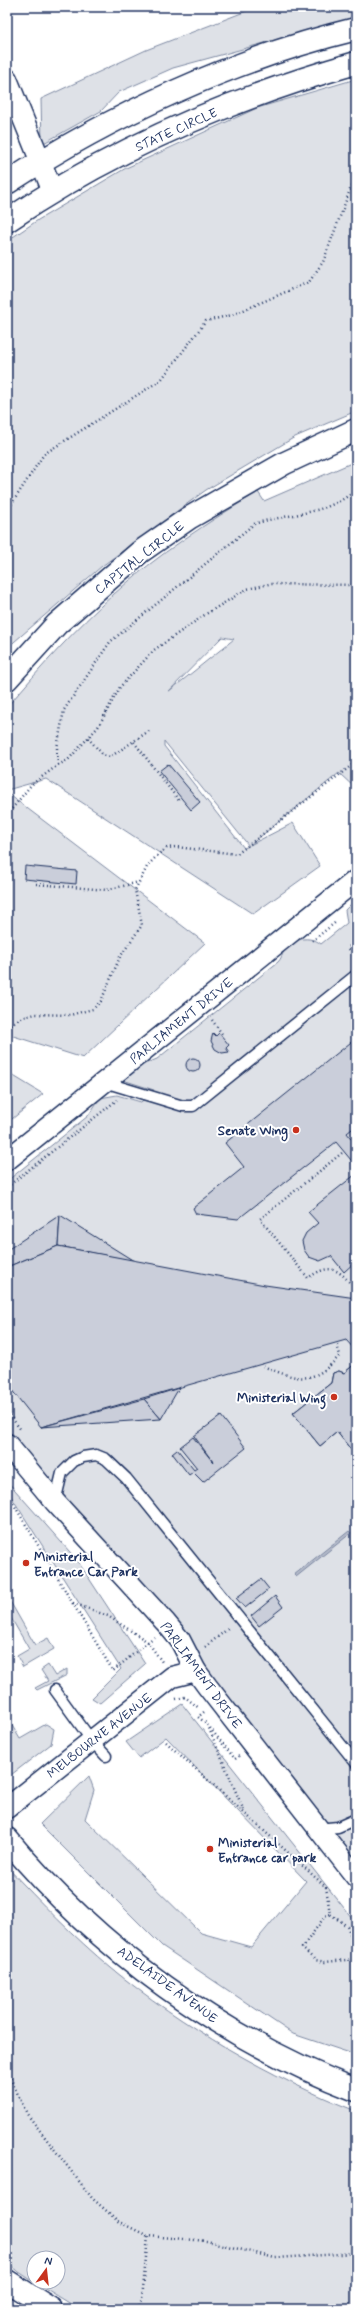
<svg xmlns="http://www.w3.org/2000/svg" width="363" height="2316" viewBox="0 0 363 2316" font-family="Mynerve,sans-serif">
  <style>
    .green { fill: #dee1e7; stroke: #7c88a2; fill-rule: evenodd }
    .water { fill: #b5bbca; stroke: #77839f }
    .building { fill: #caceda; stroke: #1b2f5e }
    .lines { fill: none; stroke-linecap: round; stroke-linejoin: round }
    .lane-casing { stroke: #1b2f5e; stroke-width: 13 }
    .street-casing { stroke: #1b2f5e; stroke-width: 23 }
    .primary-casing { stroke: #1b2f5e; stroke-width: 25 }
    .highway-casing { stroke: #1b2f5e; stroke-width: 25 }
    .path { stroke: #1b2f5e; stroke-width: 2.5; stroke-dasharray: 1 3; stroke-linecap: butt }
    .lane { stroke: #fff; stroke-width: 10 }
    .street { stroke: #fff; stroke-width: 20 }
    .primary { stroke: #fff; stroke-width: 22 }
    .highway { stroke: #fff; stroke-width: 22 }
    .poi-dot { fill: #c8321e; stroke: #fff; stroke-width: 1.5 }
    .labels { text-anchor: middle; stroke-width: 4; stroke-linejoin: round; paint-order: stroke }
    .street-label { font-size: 13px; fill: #1b2f5e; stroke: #fff }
    .poi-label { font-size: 13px; font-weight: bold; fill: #1b2f5e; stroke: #fff; text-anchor: end }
  </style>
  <rect width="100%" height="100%" fill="#fff"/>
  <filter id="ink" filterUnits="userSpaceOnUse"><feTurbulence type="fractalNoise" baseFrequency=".025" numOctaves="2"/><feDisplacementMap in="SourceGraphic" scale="8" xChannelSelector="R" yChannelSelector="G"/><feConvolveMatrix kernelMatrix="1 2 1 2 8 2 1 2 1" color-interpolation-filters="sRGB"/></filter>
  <g filter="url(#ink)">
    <g class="green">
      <path d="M257,7H356V18L173,68L119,92L101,111L42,144L41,99L146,50Z"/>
      <path d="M356,79V411L295,437L206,490L102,566L7,648V241L38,220L126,168L257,108Z"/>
      <path d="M356,461V789L339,773L250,845L293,823L320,866L253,914L46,779L7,790V707C41,667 75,629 114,594C157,555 208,522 258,492L264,501ZM222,637L234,639L168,692ZM164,741L249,846L244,848L164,746Z"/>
      <path d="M7,793L205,943L83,1058L7,1034Z"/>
      <path d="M356,899V1867L227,1695L7,1438V1181L88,1116L100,1098L117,1095L141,1102L154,1090L123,1080L137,1067L157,1059L278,962C281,959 282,955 284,951C292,938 310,935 321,944L347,923L345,910Z"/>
      <path d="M7,1072L43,1094L7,1123Z"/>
      <path d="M7,1481L77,1560L145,1664L100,1703L92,1698L121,1669L7,1490Z"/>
      <path d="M7,1596L35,1645L48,1638L54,1649L23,1667L17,1656L29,1649L7,1611Z"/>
      <path d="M48,1665L55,1676L67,1669V1675L37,1690L35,1688L48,1681L41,1670Z"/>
      <path d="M182,1704L356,1923V2055L293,2034L162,1946L40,1824L89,1776L94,1790L85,1819L201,1933L251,1947L306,1881L166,1737L139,1758L126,1742Z"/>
      <path d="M7,1717L20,1739L46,1724L54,1729L51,1744L7,1778Z"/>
      <path d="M7,1867C40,1902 74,1937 111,1968C182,2026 271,2078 356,2111V2309H79L35,2282H58V2258H34V2282L7,2264Z"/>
    </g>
    <path class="water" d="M349,1531L351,1533L296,1577L294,1575Z"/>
    <g class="building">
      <path d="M168,764L200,802L191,810L159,771Z"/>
      <path d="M25,866L77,871L76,884L24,879Z"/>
      <path d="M213,1033L216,1036L219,1033L225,1040L229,1045L226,1048L229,1052L222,1053L215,1049L211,1041Z"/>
      <path d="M355,1039L356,1126L347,1133L356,1145V1166L336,1142L238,1219L196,1214L193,1208L244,1167L225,1143Z"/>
      <circle cx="193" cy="1065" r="7"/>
      <path d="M356,1174V1261L344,1272L331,1256L320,1261L309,1257L304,1250L302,1241L306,1233L318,1223L308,1212Z"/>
      <path d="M60,1215L58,1246L7,1267V1250Z"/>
      <path d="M60,1215L134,1261L58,1246Z"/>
      <path d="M58,1246L265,1285L356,1298V1351L346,1340L41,1427L7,1384V1267Z"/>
      <path d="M356,1363V1456L337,1432L320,1446L293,1413L331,1383L333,1373L339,1371L344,1373Z"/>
      <path d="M356,1363V1456L337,1432L320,1446L293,1413L331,1383L333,1373L339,1371L344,1373Z"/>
      <path d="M179,1388L161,1419L144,1399Z"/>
      <path d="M144,1399L161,1419L41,1427Z"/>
      <path d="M221,1416L246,1448L203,1482L193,1472L189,1475L172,1453L177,1449L194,1470L197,1468L180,1447L193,1437L213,1462L194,1436Z"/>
      <path d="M261,1579L269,1589L245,1608L236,1598Z"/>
      <path d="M275,1596L283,1607L259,1626L251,1616Z"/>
    </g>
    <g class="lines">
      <g class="lane-casing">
        <g id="lane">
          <path d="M104,1082L183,1106H193L356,975"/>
          <path d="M55,1502L62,1473L74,1461L83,1457L96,1455L106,1459L126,1478L356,1763"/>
          <path d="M55,1690L92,1741L106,1756"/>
          <path d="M317,1829L338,1827L356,1819"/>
        </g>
      </g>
      <g class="street-casing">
        <g id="street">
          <path d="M7,79L53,192"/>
          <path d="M7,1160L356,880"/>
          <path d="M7,1444L55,1502L166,1623L180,1640L196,1671L207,1686L356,1877"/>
          <path d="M7,1808L172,1677L196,1671"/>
        </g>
      </g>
      <g class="primary-casing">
        <g id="primary">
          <path d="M7,183C111,115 236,58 356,29"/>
          <path d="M7,221C113,149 233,98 356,63"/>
          <path d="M7,2281L51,2309"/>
        </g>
      </g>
      <g class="highway-casing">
        <g id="highway">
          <path d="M7,679L57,624L140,552L189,518L285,463L356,430"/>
          <path d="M7,1839C98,1949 222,2039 356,2090"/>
        </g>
      </g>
      <g class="path">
        <path d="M7,52L10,61"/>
        <path d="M7,511L44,454L161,380L206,321L232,315L309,282L323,262L351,187L356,185"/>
        <path d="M88,738L103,755L110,757L149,731"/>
        <path d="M134,742L180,802"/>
        <path d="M58,765L57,748L64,710L110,642L254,524C288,513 330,515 356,489"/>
        <path d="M7,815L31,785L58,765L68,760L98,727L120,687L154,650L206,614L247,589L269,584L356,585"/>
        <path d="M36,884L107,890L139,882"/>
        <path d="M312,941L336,922"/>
        <path d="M356,941L348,948L356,957"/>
        <path d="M212,1020L222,1034L221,1035"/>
        <path d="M7,1026L23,1017L36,1014L70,1015L93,1009L101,1001L120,957L142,925L135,890L148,865L159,854L167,848L176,847L237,854L356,762"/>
        <path d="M342,1153L260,1219L308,1278C327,1265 336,1266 351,1284L356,1279"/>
        <path d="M7,1187L117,1100"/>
        <path d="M263,1366C299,1381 314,1385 340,1355L337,1345"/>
        <path d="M7,1412L21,1430"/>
        <path d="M7,1493L113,1671L154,1637"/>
        <path d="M73,1603L108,1616L148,1642L162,1662"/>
        <path d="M205,1647L229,1628"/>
        <path d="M176,1699L185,1697L199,1708"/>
        <path d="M204,1712L198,1717L207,1724L244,1811"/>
        <path d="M210,1728L235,1759L239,1756"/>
        <path d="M166,1742L326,1887L330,1914L347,1926L356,1948"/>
        <path d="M352,1835L356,1843"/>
        <path d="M330,1914L325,1916L302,1948L315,1960L325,1962L356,1959"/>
        <path d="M7,2071L27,2114L92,2198L119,2222L148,2236L207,2241L275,2258L356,2253"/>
        <path d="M138,2309L142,2299L148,2236"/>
      </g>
      <use href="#lane" class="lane"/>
      <use href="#street" class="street"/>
      <use href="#primary" class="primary"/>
      <use href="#highway" class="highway"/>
    </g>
  </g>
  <g class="poi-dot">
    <circle cx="296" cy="1130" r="4"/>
    <circle cx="334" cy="1397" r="4"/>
    <circle cx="26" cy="1563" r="4"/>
    <circle cx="210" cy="1849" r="4"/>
  </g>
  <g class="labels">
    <g class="street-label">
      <text transform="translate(176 129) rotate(-24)" y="5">STATE CIRCLE</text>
      <text transform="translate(139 557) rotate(-38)" y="5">CAPITAL CIRCLE</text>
      <text transform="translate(181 1020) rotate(-39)" y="5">PARLIAMENT DRIVE</text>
      <text transform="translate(202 1675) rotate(54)" y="5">PARLIAMENT DRIVE</text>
      <text transform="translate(99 1735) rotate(-38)" y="5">MELBOURNE AVENUE</text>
      <text transform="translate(168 1984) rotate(36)" y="5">ADELAIDE AVENUE</text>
    </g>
    <g class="poi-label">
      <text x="288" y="1135">Senate Wing</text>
      <text x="326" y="1402">Ministerial Wing</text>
      <text x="34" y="1561" text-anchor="start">Ministerial<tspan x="34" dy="15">Entrance Car Park</tspan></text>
      <text x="218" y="1847" text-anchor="start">Ministerial<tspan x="218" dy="15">Entrance car park</tspan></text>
    </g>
  </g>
  <rect width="363" height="2316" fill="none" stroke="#fff" stroke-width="24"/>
  <rect x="12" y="12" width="339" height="2292" fill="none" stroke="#1b2f5e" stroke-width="1.5" filter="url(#ink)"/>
  <g transform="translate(46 2270) rotate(15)"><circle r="19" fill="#ffffff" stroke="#a4acbf"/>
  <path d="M0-3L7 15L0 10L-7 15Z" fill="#c8321e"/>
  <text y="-6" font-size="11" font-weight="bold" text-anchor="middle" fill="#1b2f5e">N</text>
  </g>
</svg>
